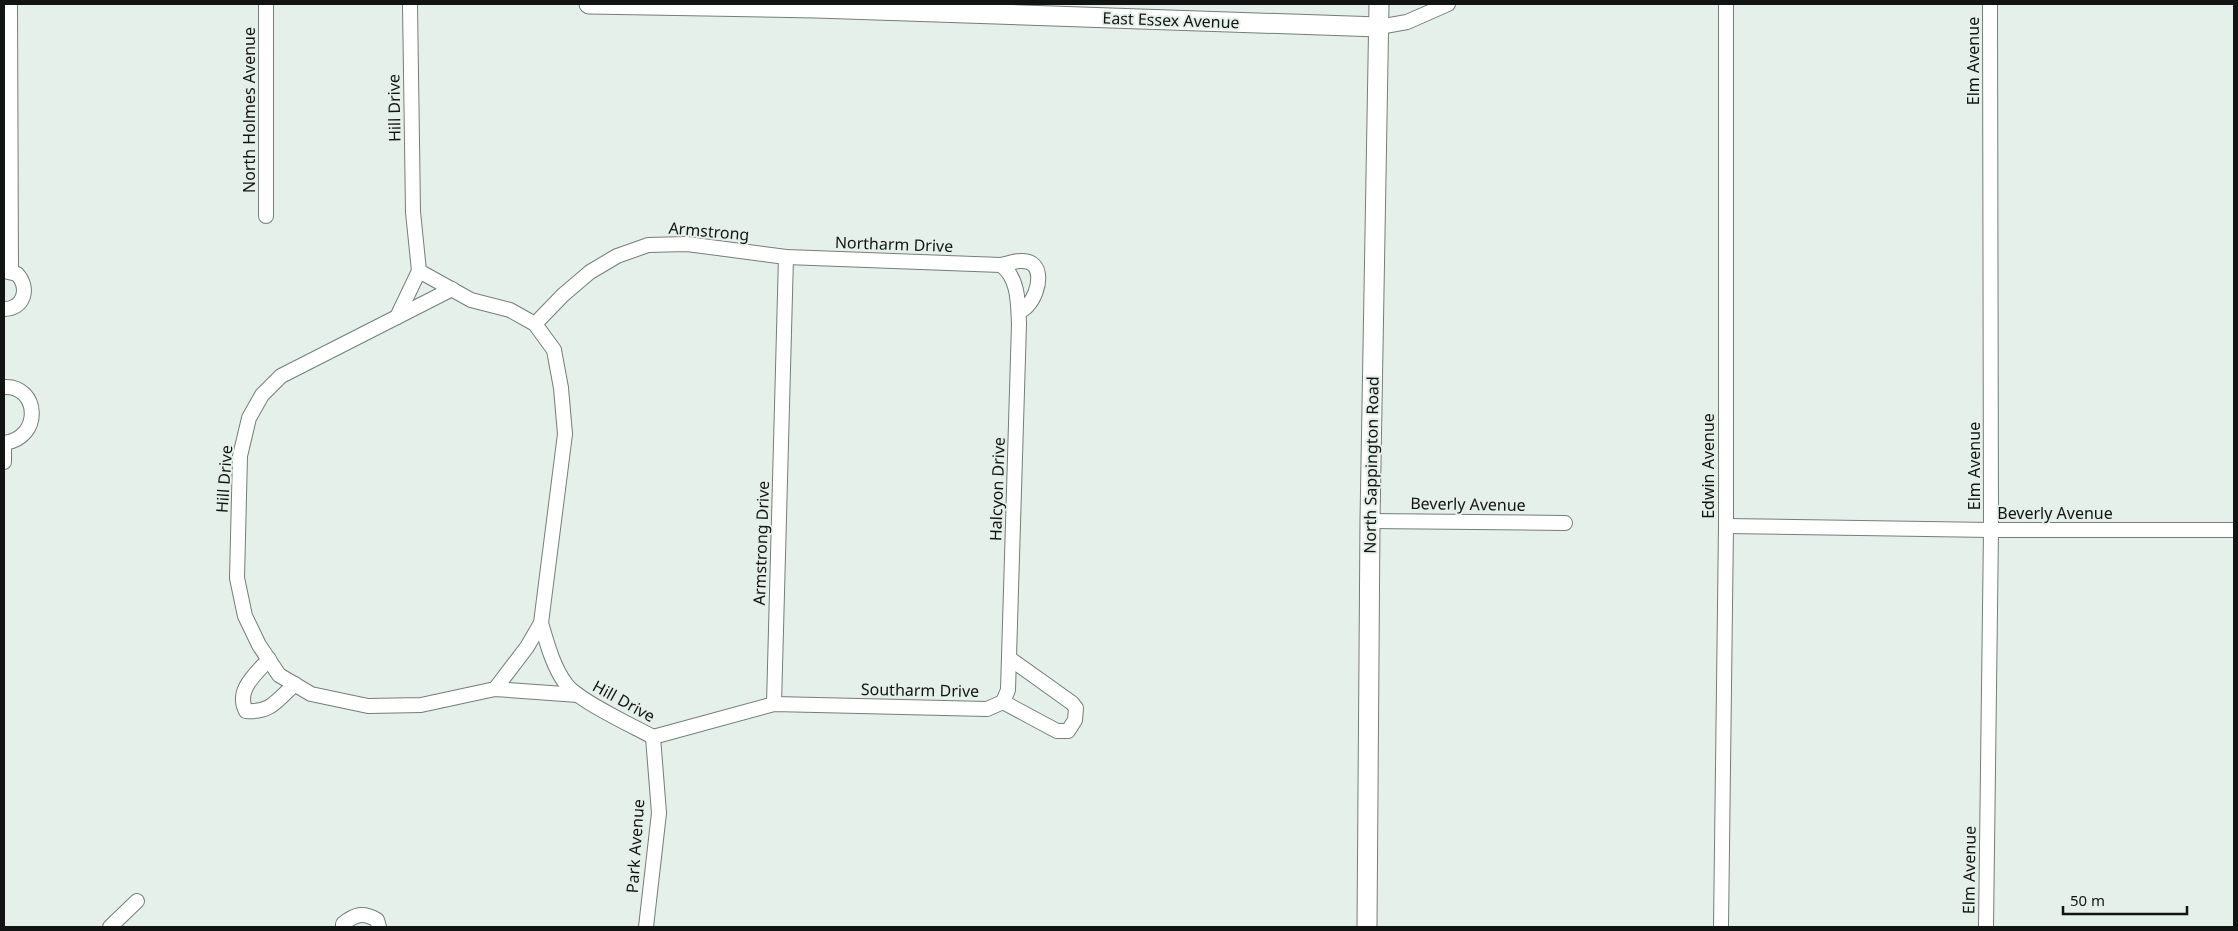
<svg xmlns="http://www.w3.org/2000/svg" width="2238" height="931" viewBox="0 0 2238 931" font-family="'Noto Sans',sans-serif">
  <style>
    .lines { fill: none; stroke-linecap: round; stroke-linejoin: round }
    .street-casing { stroke: #747e79; stroke-width: 16 }
    .secondary-casing { stroke: #747e79; stroke-width: 21 }
    .street { stroke: #fff; stroke-width: 14 }
    .secondary { stroke: #fff; stroke-width: 19 }
    .labels { text-anchor: middle; stroke-width: 4; stroke-linejoin: round; paint-order: stroke }
    .street-label { font-size: 16px; fill: #111413; stroke: #e5f0ea }
  </style>
  <rect width="100%" height="100%" fill="#e5f0ea"/>
  <g class="lines">
    <g class="street-casing">
      <g id="street">
        <path d="M10,4L11,271"/>
        <path d="M266,4V216"/>
        <path d="M410,4L413,212L419,271L471,300L510,310L535,324L554,350L561,388L565,434L541,623L527,647L495,689"/>
        <path d="M1379,27L1407,22L1448,4"/>
        <path d="M1001,265C1007,264 1014,261 1020,261C1046,259 1040,292 1028,305C1026,308 1022,310 1019,312"/>
        <path d="M4,271L17,274C30,288 24,309 4,309"/>
        <path d="M419,271L397,317L281,376L262,395L249,418L240,456L237,578L245,616L259,645L279,675L311,694L368,706L421,705L495,689L578,695"/>
        <path d="M397,317L452,289"/>
        <path d="M535,324L563,295L590,272L617,256L648,245L687,244L786,257L1001,265C1019,278 1018,304 1019,324L1008,690L1003,702"/>
        <path d="M4,387C39,385 43,438 4,443"/>
        <path d="M4,462V443"/>
        <path d="M1370,521L1565,523"/>
        <path d="M1726,526L1991,530H2234"/>
        <path d="M541,623C547,643 553,667 566,684C577,700 633,726 653,737"/>
        <path d="M269,659C256,674 235,690 246,711C271,713 277,700 295,684"/>
        <path d="M1003,702L1057,731H1068L1075,720L1076,708L1072,703L1009,658"/>
        <path d="M774,704L786,257"/>
        <path d="M653,737L774,704L987,709L1003,702"/>
        <path d="M110,927L137,901"/>
        <path d="M343,927V924C355,914 363,912 377,920L379,927"/>
        <path d="M646,927L659,813L653,737"/>
        <path d="M1721,927L1726,526V4"/>
        <path d="M1986,927L1991,530L1990,4"/>
      </g>
    </g>
    <g class="secondary-casing">
      <g id="secondary">
        <path d="M589,4L816,8L1379,27"/>
        <path d="M1367,927L1370,521L1379,4"/>
      </g>
    </g>
    <use href="#street" class="street"/>
    <use href="#secondary" class="secondary"/>
  </g>
  <g class="labels">
    <g class="street-label">
      <text transform="translate(1171 20) rotate(2)" y="6">East Essex Avenue</text>
      <text transform="translate(1973 61) rotate(-90)" y="6">Elm Avenue</text>
      <text transform="translate(394 108) rotate(-91)" y="6">Hill Drive</text>
      <text transform="translate(249 110) rotate(-90)" y="6">North Holmes Avenue</text>
      <text transform="translate(709 231) rotate(5)" y="6">Armstrong</text>
      <text transform="translate(894 244) rotate(2)" y="6">Northarm Drive</text>
      <text transform="translate(1371 465) rotate(-89)" y="6">North Sappington Road</text>
      <text transform="translate(1708 466) rotate(-90)" y="6">Edwin Avenue</text>
      <text transform="translate(1974 466) rotate(-90)" y="6">Elm Avenue</text>
      <text transform="translate(224 479) rotate(-86)" y="6">Hill Drive</text>
      <text transform="translate(997 489) rotate(-88)" y="6">Halcyon Drive</text>
      <text transform="translate(1468 504) rotate(1)" y="6">Beverly Avenue</text>
      <text x="2055" y="519">Beverly Avenue</text>
      <text transform="translate(761 543) rotate(-88)" y="6">Armstrong Drive</text>
      <text transform="translate(920 690) rotate(1)" y="6">Southarm Drive</text>
      <text transform="translate(624 701) rotate(29)" y="6">Hill Drive</text>
      <text transform="translate(635 846) rotate(-86)" y="6">Park Avenue</text>
      <text transform="translate(1969 870) rotate(-89)" y="6">Elm Avenue</text>
    </g>
  </g>
  <rect width="2238" height="931" fill="none" stroke="#111413" stroke-width="10"/>
  <path d="M2063 906v8h124v-8" fill="none" stroke="#111413" stroke-width="2.5"/>
  <text x="2070" y="906" font-size="15" fill="#111413" stroke="#e5f0ea" stroke-width="4" paint-order="stroke">50 m</text>
</svg>
